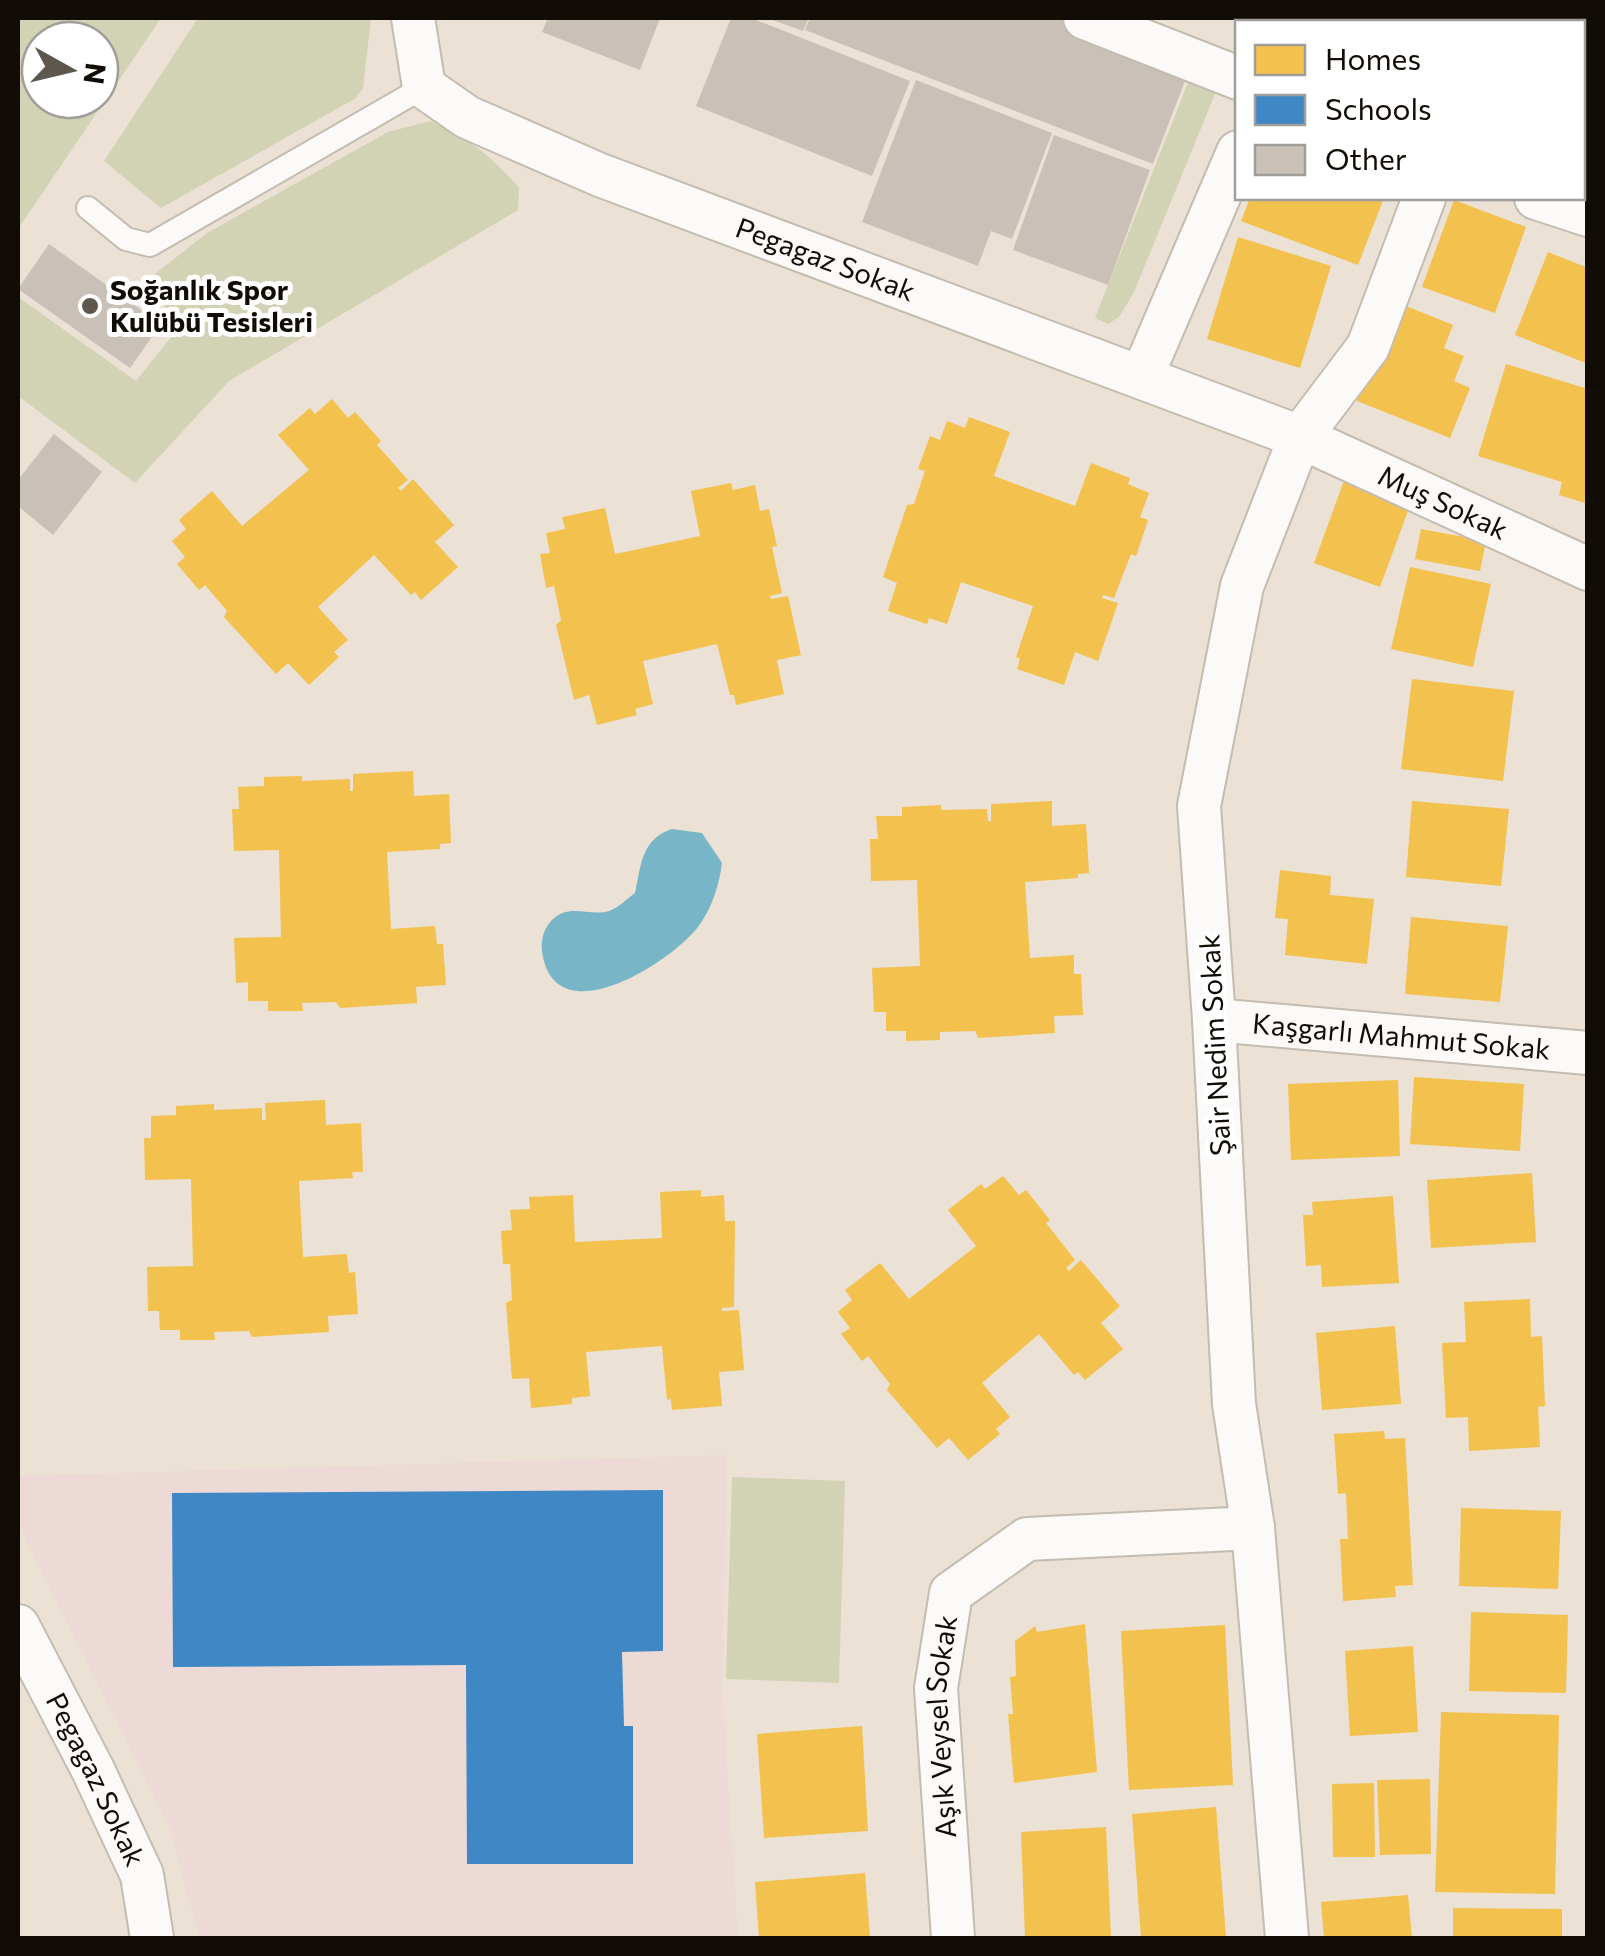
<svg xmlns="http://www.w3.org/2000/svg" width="1605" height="1956" viewBox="0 0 1605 1956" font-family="Commissioner,sans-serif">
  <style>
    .education { fill: #edd9d6 }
    .green { fill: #d2d2b4; fill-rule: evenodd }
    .water { fill: #78b6c7 }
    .homes { fill: #f2c14e }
    .schools { fill: #3f88c5 }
    .building { fill: #c9c1b7 }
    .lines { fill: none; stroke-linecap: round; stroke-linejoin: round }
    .service-casing { stroke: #c3bcb1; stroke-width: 26 }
    .minor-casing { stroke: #c3bcb1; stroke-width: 46 }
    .service { stroke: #fcfaf9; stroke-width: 22 }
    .minor { stroke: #fcfaf9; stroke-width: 42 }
    .poi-dot { fill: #5d574d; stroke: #fff; stroke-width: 4 }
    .labels { text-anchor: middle; stroke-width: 10; stroke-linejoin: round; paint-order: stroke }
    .street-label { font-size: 28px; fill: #110c05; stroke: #fff }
    .poi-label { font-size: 28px; font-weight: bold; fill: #110c05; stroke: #fff; text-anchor: start }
  </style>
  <rect width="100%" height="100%" fill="#ebe1d4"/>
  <path class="education" d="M726,1455L722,1688L738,1938H199L171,1831L18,1523V1476Z"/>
  <g class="green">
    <path d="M18,18H161L18,229ZM40,40H100V100H40Z"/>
    <path d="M198,18H371L363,88L356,98L161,208L104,161Z"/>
    <path d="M1193,70L1217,89L1134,292L1119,317L1108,324L1095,318Z"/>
    <path d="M430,121C465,135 495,159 519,188L518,210L229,381L135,483L18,396V297L136,381L183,322L141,285L207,233L388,132Z"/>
    <path d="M732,1477L845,1481L839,1683L726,1679Z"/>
  </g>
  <path class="water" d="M672,829L702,833L722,863C719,886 712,908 698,927C671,962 559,1034 543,957C540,945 542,931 551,921C569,902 588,917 609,911C618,908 628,898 635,893C641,866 641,839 672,829Z"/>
  <g class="homes">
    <path d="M1337,18H1444L1442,22H1336Z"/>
    <path d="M1582,37L1588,39V131L1582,129Z"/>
    <path d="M1250,198H1384L1358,265L1241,221Z"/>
    <path d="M1454,200L1526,227L1495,313L1422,287Z"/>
    <path d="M1238,237L1331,266L1300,368L1207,339Z"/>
    <path d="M1548,252L1588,268V364L1515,335Z"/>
    <path d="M1396,302L1453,325L1444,348L1464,356L1454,381L1470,388L1450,438L1357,401Z"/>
    <path d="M1506,364L1588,389V504L1559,495L1562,482L1478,456Z"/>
    <path d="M332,399L348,418L355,412L381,441L377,445L408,480L398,488L401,491L413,479L454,525L435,542L458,567L421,600L415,592L411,595L374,555L318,607L348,640L334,652L339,657L309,685L288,663L276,674L224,617L227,611L205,585L199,590L177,564L185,557L172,541L186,529L179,520L212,491L242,526L309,470L278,435L310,408L315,414Z"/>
    <path d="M969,417L1010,432L994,476L1075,506L1091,463L1130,478L1128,484L1149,493L1140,517L1148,520L1136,556L1131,554L1114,598L1103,595L1102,598L1118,603L1098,661L1075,652L1064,685L1017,669L1020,659L1016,657L1033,606L961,582L947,624L929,618L927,624L888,611L897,583L883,577L907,505L914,504L925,471L918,469L930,436L940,440L947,421L965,428Z"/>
    <path d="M1349,467L1415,492L1380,587L1314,563Z"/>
    <path d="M731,483L733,490L755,485L760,511L769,509L777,546L772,547L782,593L770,596L771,599L788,596L801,655L777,660L784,694L736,705L734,695H730L717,644L643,661L653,704L635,709L637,715L597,725L589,695L574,700L556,625L561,620L554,586L546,588L540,554L550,553L546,533L565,529L562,517L605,508L615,554L700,536L691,491Z"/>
    <path d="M1421,529L1486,541L1480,571L1415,559Z"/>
    <path d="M1410,567L1491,584L1473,667L1391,649Z"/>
    <path d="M1412,679L1514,691L1503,781L1401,769Z"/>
    <path d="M413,771L414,796L449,794L451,843L440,844V849L387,852L391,929L435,926L437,944H443L446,985L416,987L417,1003L340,1008L336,1002L302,1003L303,1011H268V1001H248V982L236,983L234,938L281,937L279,850L234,851L232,809H239L238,787L264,786V777L302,776V781L350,779V791H353V774Z"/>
    <path d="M1052,801V826L1086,824L1089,873L1078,874V878L1025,882L1030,958L1074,955V974H1081L1083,1015L1054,1016L1055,1033L978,1038L975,1031L940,1032V1040L906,1041V1031H886V1012H874L872,968L920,966L917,880L871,881L870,839H878L876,816H902V807L941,805V810L987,809L988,821H991V804Z"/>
    <path d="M1412,801L1509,809L1501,886L1406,877Z"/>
    <path d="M1280,870L1331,876L1330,895L1374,899L1367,964L1285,955L1288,919L1275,918Z"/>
    <path d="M1411,917L1508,926L1500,1002L1405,994Z"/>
    <path d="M1414,1077L1524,1084L1520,1151L1410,1144Z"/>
    <path d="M1398,1080L1400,1156L1291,1160L1288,1084Z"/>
    <path d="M325,1100L326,1125L361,1123L363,1172H352L353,1178L299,1181L303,1257L347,1254L349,1273L355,1272L358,1314L328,1316L329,1332L252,1337L249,1331L214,1332L215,1340H180V1330H160L159,1311H148L147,1267L193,1266L191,1179L145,1180L144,1138H151V1116L176,1115V1106L214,1104V1110L262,1108V1120H266L265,1103Z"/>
    <path d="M1532,1173L1536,1242L1431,1248L1427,1180Z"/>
    <path d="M1003,1176L1019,1195L1026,1190L1050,1220L1046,1223L1075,1260L1066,1268L1069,1271L1081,1260L1120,1306L1101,1323L1123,1349L1085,1380L1078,1372L1074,1375L1039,1334L982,1383L1010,1417L996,1429L1000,1434L968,1460L949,1438L937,1448L887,1390L890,1384L868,1356L862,1361L841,1334L850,1328L838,1312L852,1300L845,1290L880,1263L909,1299L976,1246L948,1210L981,1184L985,1189Z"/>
    <path d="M701,1190V1197L724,1195L725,1221H735L734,1307L722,1308V1311L739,1310L744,1370L719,1372L722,1406L672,1410L671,1399L667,1400L662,1346L586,1352L590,1396L572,1398V1404L531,1408L529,1378L512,1379L506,1303L512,1300L510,1264H503L501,1231L512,1230L510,1210L530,1209L529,1197L573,1195L575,1242L662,1238L660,1192Z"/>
    <path d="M1393,1196L1399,1283L1322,1287L1321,1265L1306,1266L1303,1215H1313L1312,1202Z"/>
    <path d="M1530,1299L1531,1337L1542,1336L1545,1406L1538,1407L1540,1447L1469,1451L1468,1417L1446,1418L1442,1343L1466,1342L1464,1302Z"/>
    <path d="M1395,1326L1401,1404L1322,1410L1316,1333Z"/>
    <path d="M1384,1431L1385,1439L1405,1438L1413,1585L1395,1586L1396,1597L1343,1601L1340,1539H1348L1346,1493L1338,1494L1334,1434Z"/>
    <path d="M1461,1508L1561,1511L1558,1589L1459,1586Z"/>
    <path d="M1471,1612L1568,1615L1566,1693L1469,1691Z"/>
    <path d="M1085,1624L1097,1772L1014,1783L1008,1714H1013L1010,1677L1016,1676L1015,1641L1035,1626L1037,1632Z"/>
    <path d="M1225,1625L1233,1785L1129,1790L1121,1631Z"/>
    <path d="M1413,1646L1418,1732L1350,1736L1345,1651Z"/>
    <path d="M1441,1712L1559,1715L1555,1894L1435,1892Z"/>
    <path d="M862,1726L868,1831L764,1838L757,1734Z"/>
    <path d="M1430,1779L1431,1854L1380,1855L1377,1780Z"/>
    <path d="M1374,1783L1375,1857H1333L1332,1784Z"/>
    <path d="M1216,1807L1226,1938H1141L1132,1814Z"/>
    <path d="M1106,1827L1111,1938H1025L1021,1832Z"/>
    <path d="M865,1873L870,1938H759L755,1882Z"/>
    <path d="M1408,1895L1412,1938H1324L1321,1902Z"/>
    <path d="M1453,1908L1562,1909V1938H1453Z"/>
  </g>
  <path class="schools" d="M663,1490V1651L622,1652L624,1726H633V1864H467L466,1665L173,1667L172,1493Z"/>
  <g class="building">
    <path d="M548,18H660L640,70L542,32Z"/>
    <path d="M731,18H751L910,81L872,176L696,106Z"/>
    <path d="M767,18H809L803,31Z"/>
    <path d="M810,18H1058L1190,68L1153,164L805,30Z"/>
    <path d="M916,80L1052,133L1012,239L991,231L978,266L862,222Z"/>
    <path d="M1054,135L1150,170L1108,285L1013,250Z"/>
    <path d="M49,244L161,324L130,368L18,289Z"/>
    <path d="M54,434L102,472L53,535L18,506V480Z"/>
  </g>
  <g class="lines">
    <g class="service-casing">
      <path id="service" d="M88,208L126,239L150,245L424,87"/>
    </g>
    <g class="minor-casing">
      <g id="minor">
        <path id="s1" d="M413,18L424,87L467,117L600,175L1300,437L1588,569"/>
        <path d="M1085,18L1238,78"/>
        <path d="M1293,22L1295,18"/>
        <path d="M1536,198L1588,215"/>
        <path d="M1142,376L1238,152"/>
        <path id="s2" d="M1214,1020L1588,1053"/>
        <path id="s3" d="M18,1626L93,1770L142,1875L152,1938"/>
        <path id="s4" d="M953,1938L936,1688L951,1593L1027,1539L1253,1528"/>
        <path d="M1287,1938L1253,1528L1234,1404L1214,1020L1199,806L1242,586L1300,437L1368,347L1424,198"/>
      </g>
    </g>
    <use href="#service" class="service"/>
    <use href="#minor" class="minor"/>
  </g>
  <circle class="poi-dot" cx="90" cy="306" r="10"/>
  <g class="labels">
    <g class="street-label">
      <text dy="10" stroke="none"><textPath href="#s1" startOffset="508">Pegagaz Sokak</textPath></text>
      <text dy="10" stroke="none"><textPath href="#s1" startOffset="1172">Muş Sokak</textPath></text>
      <text dy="10" stroke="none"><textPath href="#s2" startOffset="188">Kaşgarlı Mahmut Sokak</textPath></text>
      <text transform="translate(1215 1045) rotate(-93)" y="10">Şair Nedim Sokak</text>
      <text dy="10" stroke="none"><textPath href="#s4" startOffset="212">Aşık Veysel Sokak</textPath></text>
      <text dy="10" stroke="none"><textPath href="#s3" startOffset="172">Pegagaz Sokak</textPath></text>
    </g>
    <g class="poi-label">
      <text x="110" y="300">Soğanlık Spor<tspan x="110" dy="32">Kulübü Tesisleri</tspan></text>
    </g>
  </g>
  <rect width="1605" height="1956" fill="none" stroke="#110c05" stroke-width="40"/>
  <rect x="1235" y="20" width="350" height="180" fill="#ffffff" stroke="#a09e9b" stroke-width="2.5"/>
  <rect x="1255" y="45" width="50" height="30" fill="#f2c14e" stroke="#a09e9b" stroke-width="2.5"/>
  <text x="1325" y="70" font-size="30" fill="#110c05">Homes</text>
  <rect x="1255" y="95" width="50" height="30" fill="#3f88c5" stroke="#a09e9b" stroke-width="2.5"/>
  <text x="1325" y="120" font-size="30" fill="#110c05">Schools</text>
  <rect x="1255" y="145" width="50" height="30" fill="#c9c1b7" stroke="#a09e9b" stroke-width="2.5"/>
  <text x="1325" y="170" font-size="30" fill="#110c05">Other</text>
  <g transform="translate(70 70) rotate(98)"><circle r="48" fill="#ffffff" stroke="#a09e9b" stroke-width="2.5"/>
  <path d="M0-8L18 38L0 25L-18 38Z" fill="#5d574d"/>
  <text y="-15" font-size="28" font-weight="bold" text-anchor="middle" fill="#110c05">N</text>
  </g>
</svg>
